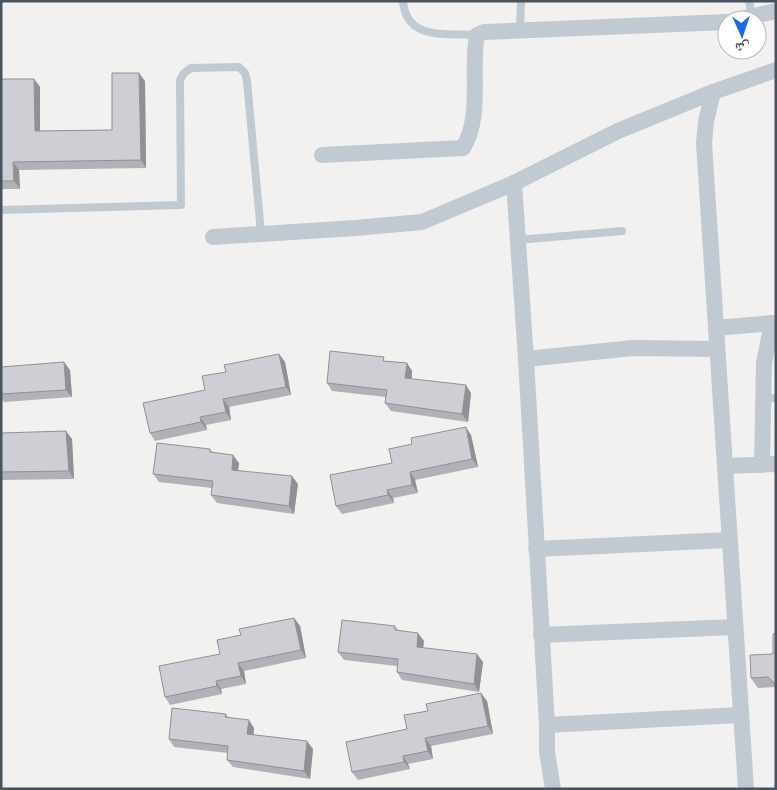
<svg xmlns="http://www.w3.org/2000/svg" width="777" height="790" viewBox="0 0 777 790" font-family="Commissioner,'Noto Naskh Arabic',sans-serif">
  <style>
    .lines { fill: none; stroke-linecap: round; stroke-linejoin: round }
    .lane { stroke: #c1cad2; stroke-width: 8 }
    .street { stroke: #c1cad2; stroke-width: 16 }
    .wall { fill: #b0b2b7 }
    .shaded-wall { fill: #909195 }
    .building { fill: #cdcfd5; stroke: #909195 }
  </style>
  <rect width="100%" height="100%" fill="#f3f0f0"/>
  <g class="lines">
    <g class="lane">
      <path d="M403,1C406,41 447,33 477,35"/>
      <path d="M749,1L752,17"/>
      <path d="M520,31L521,1"/>
      <path d="M1,210L181,205L180,80L184,73L191,68L239,67L245,73L247,81L261,233"/>
      <path d="M518,240L622,231"/>
      <path d="M762,399L776,398"/>
    </g>
    <g class="street">
      <path d="M736,20L776,11"/>
      <path d="M713,92L706,122L704,143L746,789"/>
      <path d="M322,155L463,148C483,116 470,69 477,35L484,32L727,22"/>
      <path d="M514,183L526,359L633,348L717,349"/>
      <path d="M213,237L355,228L422,222L514,183L618,131L713,92L776,70"/>
      <path d="M716,328L772,323"/>
      <path d="M526,359L547,725"/>
      <path d="M762,465L764,363L772,323H776"/>
      <path d="M725,466L776,464"/>
      <path d="M536,549L729,540"/>
      <path d="M541,635L735,627"/>
      <path d="M553,789L547,752V725L740,715"/>
    </g>
  </g>
  <g class="wall">
    <path d="M1,79H34L40,87V131L112,130L145,81L146,168L19,170L20,189H1Z"/>
    <path d="M279,354L285,362L291,395L229,407L231,420L206,425L207,430L155,441L150,433L205,390L226,372Z"/>
    <path d="M386,361L407,363L412,371V379L471,393L468,422L391,411L385,403L386,397L332,391L327,383Z"/>
    <path d="M70,370L72,397L4,402L1,398V394Z"/>
    <path d="M1,433L72,439L74,479L1,480Z"/>
    <path d="M471,435L478,467L415,480L418,493L393,498L394,503L342,514L336,506L392,463Z"/>
    <path d="M210,449L213,453L239,463L238,470L298,484L294,514L217,503L211,495L212,488L159,482L153,474Z"/>
    <path d="M294,618L300,626L306,658L244,671L246,684L221,689L222,694L170,705L165,697L220,654L241,635Z"/>
    <path d="M395,626L398,630L424,641L423,648L483,662L479,692L402,680L397,672V666L344,660L338,652Z"/>
    <path d="M776,633V688L775,687L758,688L751,678L773,654Z"/>
    <path d="M487,701L493,734L431,746L433,759L408,764L410,769L358,780L352,772L407,729Z"/>
    <path d="M226,714L228,717L254,728L253,735L313,749L310,779L233,767L227,760L228,753L174,747L169,739Z"/>
  </g>
  <g class="shaded-wall">
    <path d="M139,73L145,81L146,168L141,160Z"/>
    <path d="M34,79L40,87V139L35,131Z"/>
    <path d="M13,162L19,170L20,189L14,181Z"/>
    <path d="M279,354L285,362L291,395L286,387Z"/>
    <path d="M64,362L70,370L72,397L66,390Z"/>
    <path d="M407,363L412,371L411,386L405,378Z"/>
    <path d="M466,385L471,393L468,422L462,414Z"/>
    <path d="M223,399L229,407L231,420L226,412Z"/>
    <path d="M200,417L206,425L207,430L201,422Z"/>
    <path d="M466,427L471,435L478,467L472,459Z"/>
    <path d="M66,431L72,439L74,479L69,471Z"/>
    <path d="M233,455L239,463L237,477L232,470Z"/>
    <path d="M410,472L415,480L418,493L412,485Z"/>
    <path d="M292,476L298,484L294,514L289,506Z"/>
    <path d="M387,490L393,498L394,503L388,495Z"/>
    <path d="M294,618L300,626L306,658L301,650Z"/>
    <path d="M418,633L424,641L422,655L417,647Z"/>
    <path d="M477,654L483,662L479,692L474,684Z"/>
    <path d="M238,663L244,671L246,684L241,676Z"/>
    <path d="M216,681L221,689L222,694L217,686Z"/>
    <path d="M481,693L487,701L493,734L488,726Z"/>
    <path d="M249,720L254,728L253,742L247,734Z"/>
    <path d="M425,738L431,746L433,759L428,751Z"/>
    <path d="M307,741L313,749L310,779L304,771Z"/>
    <path d="M403,756L408,764L410,769L404,762Z"/>
  </g>
  <g class="building">
    <path d="M112,73H139L141,160L13,162L14,181H1V79H34L35,131L112,130Z"/>
    <path d="M330,351L384,357L383,361L407,363L405,378L466,385L462,414L385,403L387,390L327,383Z"/>
    <path d="M279,354L286,387L223,399L226,412L200,417L201,422L150,433L143,403L205,390L202,376L226,372L224,365Z"/>
    <path d="M64,362L66,390L1,394V367Z"/>
    <path d="M466,427L472,459L410,472L412,485L387,490L388,495L336,506L330,475L392,463L389,449L412,444L411,438Z"/>
    <path d="M66,431L69,471L1,472V433Z"/>
    <path d="M157,443L210,449V452L233,455L232,470L292,476L289,506L211,495L213,481L153,474Z"/>
    <path d="M294,618L301,650L238,663L241,676L216,681L217,686L165,697L159,666L220,654L217,640L241,635L239,629Z"/>
    <path d="M342,620L395,626V630L418,633L417,647L477,654L474,684L397,672L398,659L338,652Z"/>
    <path d="M776,633V685L768,677L751,678L750,655L773,654V634Z"/>
    <path d="M481,693L488,726L425,738L428,751L403,756L404,762L352,772L346,742L407,729L404,715L428,711L426,704Z"/>
    <path d="M172,708L226,714L225,717L249,720L247,734L307,741L304,771L227,760L228,746L169,739Z"/>
  </g>
  <rect width="777" height="790" fill="none" stroke="#48535e" stroke-width="5"/>
  <g transform="translate(742 35) rotate(177)"><circle r="24" fill="#ffffff" stroke="#b6babf"/>
  <path d="M0-4L9 19L0 12L-9 19Z" fill="#1a6be3"/>
  <text y="-8" font-size="14" font-weight="bold" text-anchor="middle" fill="#48535e">ش</text>
  </g>
</svg>
